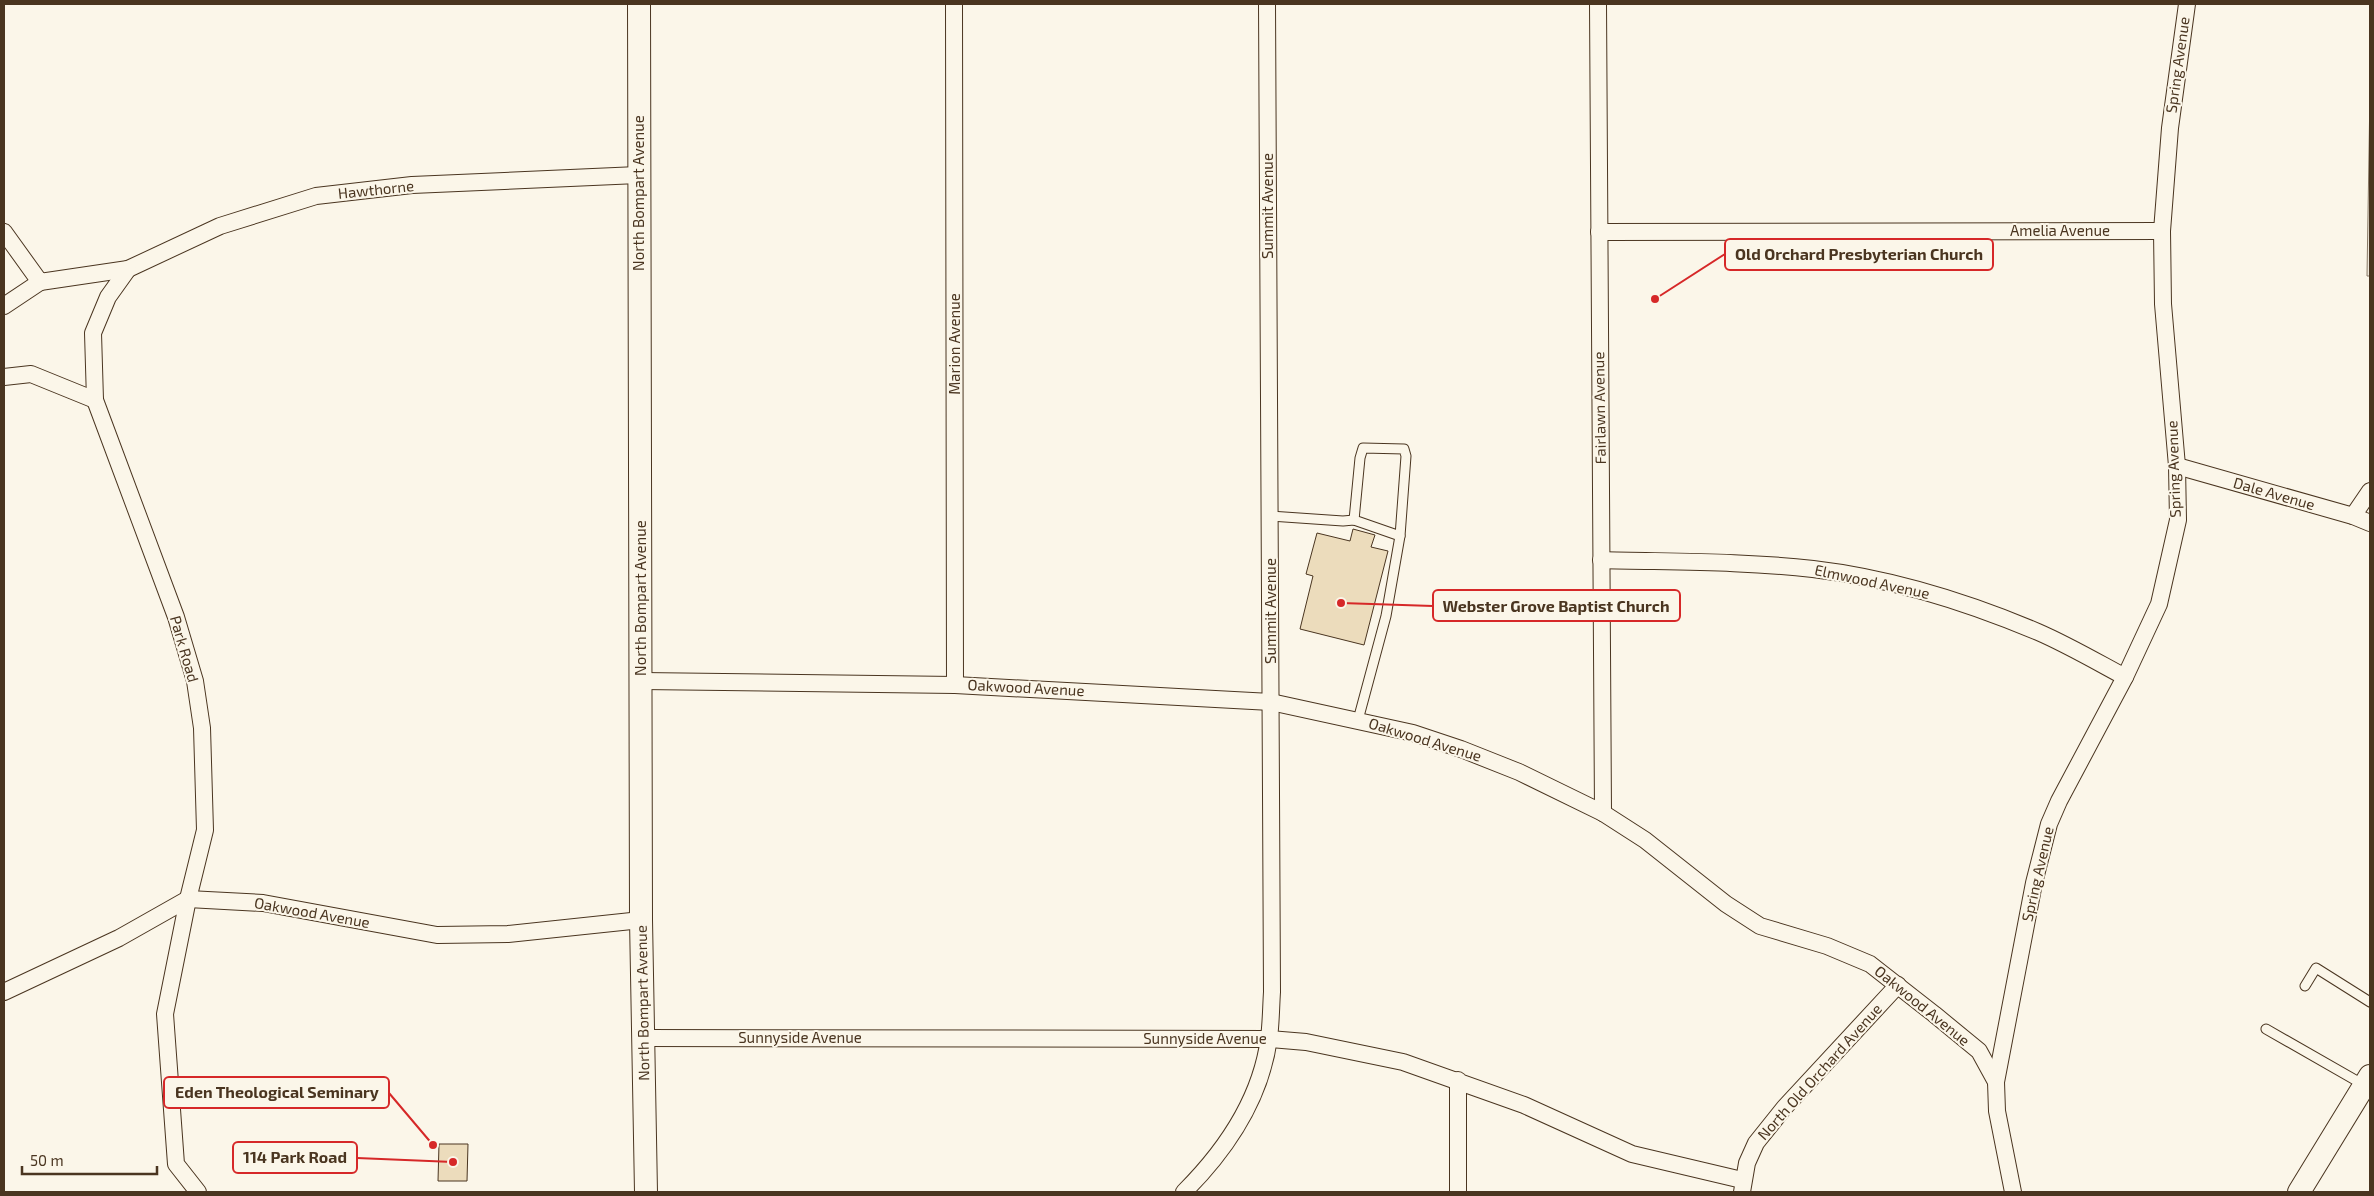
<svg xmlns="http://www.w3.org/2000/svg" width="2374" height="1196" viewBox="0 0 2374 1196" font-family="'Exo 2',sans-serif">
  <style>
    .green { fill: #ede6d9; stroke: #887966 }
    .building { fill: #ecdcbc; stroke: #4a3520 }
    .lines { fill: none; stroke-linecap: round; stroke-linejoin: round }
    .lane-casing { stroke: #4a3520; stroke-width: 11 }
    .street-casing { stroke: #4a3520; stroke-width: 18 }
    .secondary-casing { stroke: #4a3520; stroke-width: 24 }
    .lane { stroke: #fbf6e9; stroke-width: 9 }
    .street { stroke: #fbf6e9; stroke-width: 16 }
    .secondary { stroke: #fbf6e9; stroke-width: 22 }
    .labels { text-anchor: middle; stroke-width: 4; stroke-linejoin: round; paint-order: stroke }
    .street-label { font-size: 15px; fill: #4a3520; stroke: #fbf6e9 }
    .leader { fill: none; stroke: #d62828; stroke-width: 2 }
    .callout-dot { fill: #d62828; stroke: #fbf6e9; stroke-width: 2 }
    .callout { fill: #fbf6e9; stroke: #d62828; stroke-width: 2 }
    .callout-label { font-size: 16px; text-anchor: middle; font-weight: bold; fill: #4a3520 }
  </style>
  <rect width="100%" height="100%" fill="#fbf6e9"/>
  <path class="green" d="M2370,90V276H2367Z"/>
  <g class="building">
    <path d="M1353,529L1375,535L1371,547L1388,551L1364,645L1300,629L1313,576L1306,574L1317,533L1350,541Z"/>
    <path d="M439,1144H468L467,1181H438Z"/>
  </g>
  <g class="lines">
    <g class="lane-casing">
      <g id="lane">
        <path d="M1270,516L1343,521L1354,520L1400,536"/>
        <path d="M1354,520L1360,458L1363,448L1404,449L1406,456L1400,536L1386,616L1358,720"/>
        <path d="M2305,986L2316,968L2370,1002"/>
        <path d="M2266,1029L2364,1085"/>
      </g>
    </g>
    <g class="street-casing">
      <g id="street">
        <path d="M954,4L955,685"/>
        <path d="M1598,4L1603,813"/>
        <path d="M4,232L40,282L128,269L220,226L316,196L412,185L638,175"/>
        <path d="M1599,232L2162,231"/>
        <path d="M128,269L108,297L93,333L95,400L176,617L195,681L202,728L205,830L188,899L165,1014L176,1164L198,1192"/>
        <path d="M4,306L40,282"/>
        <path d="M4,377L31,374L95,400"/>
        <path d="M2177,466L2353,516L2370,523"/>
        <path d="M2353,516L2370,491"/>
        <path d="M1601,560C1672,562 1743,561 1813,569C1890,578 1967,602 2038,632C2068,645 2097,662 2125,677"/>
        <path d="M642,681L955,685L1271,702L1413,733L1461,749L1519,772L1603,813L1645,840L1726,904L1760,926L1827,946L1870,964L1934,1014L1979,1051L1996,1082L1997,1111L2013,1192"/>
        <path d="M4,992L119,938L188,899L263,903L437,935L508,934L641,920"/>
        <path d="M644,1038L1269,1039L1306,1042L1403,1062L1524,1105L1632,1154L1742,1180"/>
        <path d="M1458,1080V1192"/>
        <path d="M1996,1082L2034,883L2049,824L2059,801L2125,677L2159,604L2178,520L2177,466L2163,304L2162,231L2170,128L2187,4"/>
        <path d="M1184,1192C1226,1150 1261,1099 1269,1038C1271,1023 1271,1007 1272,992L1267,4"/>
        <path d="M1742,1192L1747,1163L1756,1143L1784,1108L1898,985"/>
      </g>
    </g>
    <g class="secondary-casing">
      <g id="secondary">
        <path d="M639,4L641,920L646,1192"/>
        <path d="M2299,1192L2370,1076"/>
      </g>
    </g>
    <use href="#lane" class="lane"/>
    <use href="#street" class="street"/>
    <use href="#secondary" class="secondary"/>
  </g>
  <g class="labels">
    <g class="street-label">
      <text transform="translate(2178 65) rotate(-82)" y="5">Spring Avenue</text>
      <text transform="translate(376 190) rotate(-6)" y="5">Hawthorne</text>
      <text transform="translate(639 193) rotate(-90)" y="5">North Bompart Avenue</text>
      <text transform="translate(1268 206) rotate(-90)" y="5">Summit Avenue</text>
      <text x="2060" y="236">Amelia Avenue</text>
      <text transform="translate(955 344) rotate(-90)" y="5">Marion Avenue</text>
      <text transform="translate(1600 408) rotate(-91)" y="5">Fairlawn Avenue</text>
      <text transform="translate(2174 469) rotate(-92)" y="5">Spring Avenue</text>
      <text transform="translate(2274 494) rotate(16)" y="5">Dale Avenue</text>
      <text transform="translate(1872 582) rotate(12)" y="5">Elmwood Avenue</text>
      <text transform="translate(641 598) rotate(-90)" y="5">North Bompart Avenue</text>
      <text transform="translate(1271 611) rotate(-90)" y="5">Summit Avenue</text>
      <text transform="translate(184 649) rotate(74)" y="5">Park Road</text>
      <text transform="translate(1026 688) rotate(3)" y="5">Oakwood Avenue</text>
      <text transform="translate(1425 740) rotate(17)" y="5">Oakwood Avenue</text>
      <text transform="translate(2038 874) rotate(-77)" y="5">Spring Avenue</text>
      <text transform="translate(312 913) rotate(10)" y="5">Oakwood Avenue</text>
      <text transform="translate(643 1003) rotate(-91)" y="5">North Bompart Avenue</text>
      <text transform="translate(1922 1006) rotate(39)" y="5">Oakwood Avenue</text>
      <text x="800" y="1043">Sunnyside Avenue</text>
      <text x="1205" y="1044">Sunnyside Avenue</text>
      <text transform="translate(1820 1072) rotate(-48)" y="5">North Old Orchard Avenue</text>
    </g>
  </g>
  <path class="leader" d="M1655 299L1725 254M1341 603L1433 606M433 1145L389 1093M453 1162L357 1158"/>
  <g class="callout-dot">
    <circle cx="1655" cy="299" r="5"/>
    <circle cx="1341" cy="603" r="5"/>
    <circle cx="433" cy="1145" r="5"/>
    <circle cx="453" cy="1162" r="5"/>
  </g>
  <g class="callout">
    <rect x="1725" y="239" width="268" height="31" rx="5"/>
    <rect x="1433" y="590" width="247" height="31" rx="5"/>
    <rect x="164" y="1077" width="225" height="31" rx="5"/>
    <rect x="233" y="1142" width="124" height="31" rx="5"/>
  </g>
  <g class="callout-label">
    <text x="1859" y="260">Old Orchard Presbyterian Church</text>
    <text x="1556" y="612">Webster Grove Baptist Church</text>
    <text x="277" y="1098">Eden Theological Seminary</text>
    <text x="295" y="1163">114 Park Road</text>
  </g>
  <rect width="2374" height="1196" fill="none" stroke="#4a3520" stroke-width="10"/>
  <path d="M22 1166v8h135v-8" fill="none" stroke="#4a3520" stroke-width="2.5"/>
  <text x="30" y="1166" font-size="15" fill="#4a3520" stroke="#fbf6e9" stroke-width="4" paint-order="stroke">50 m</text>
</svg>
